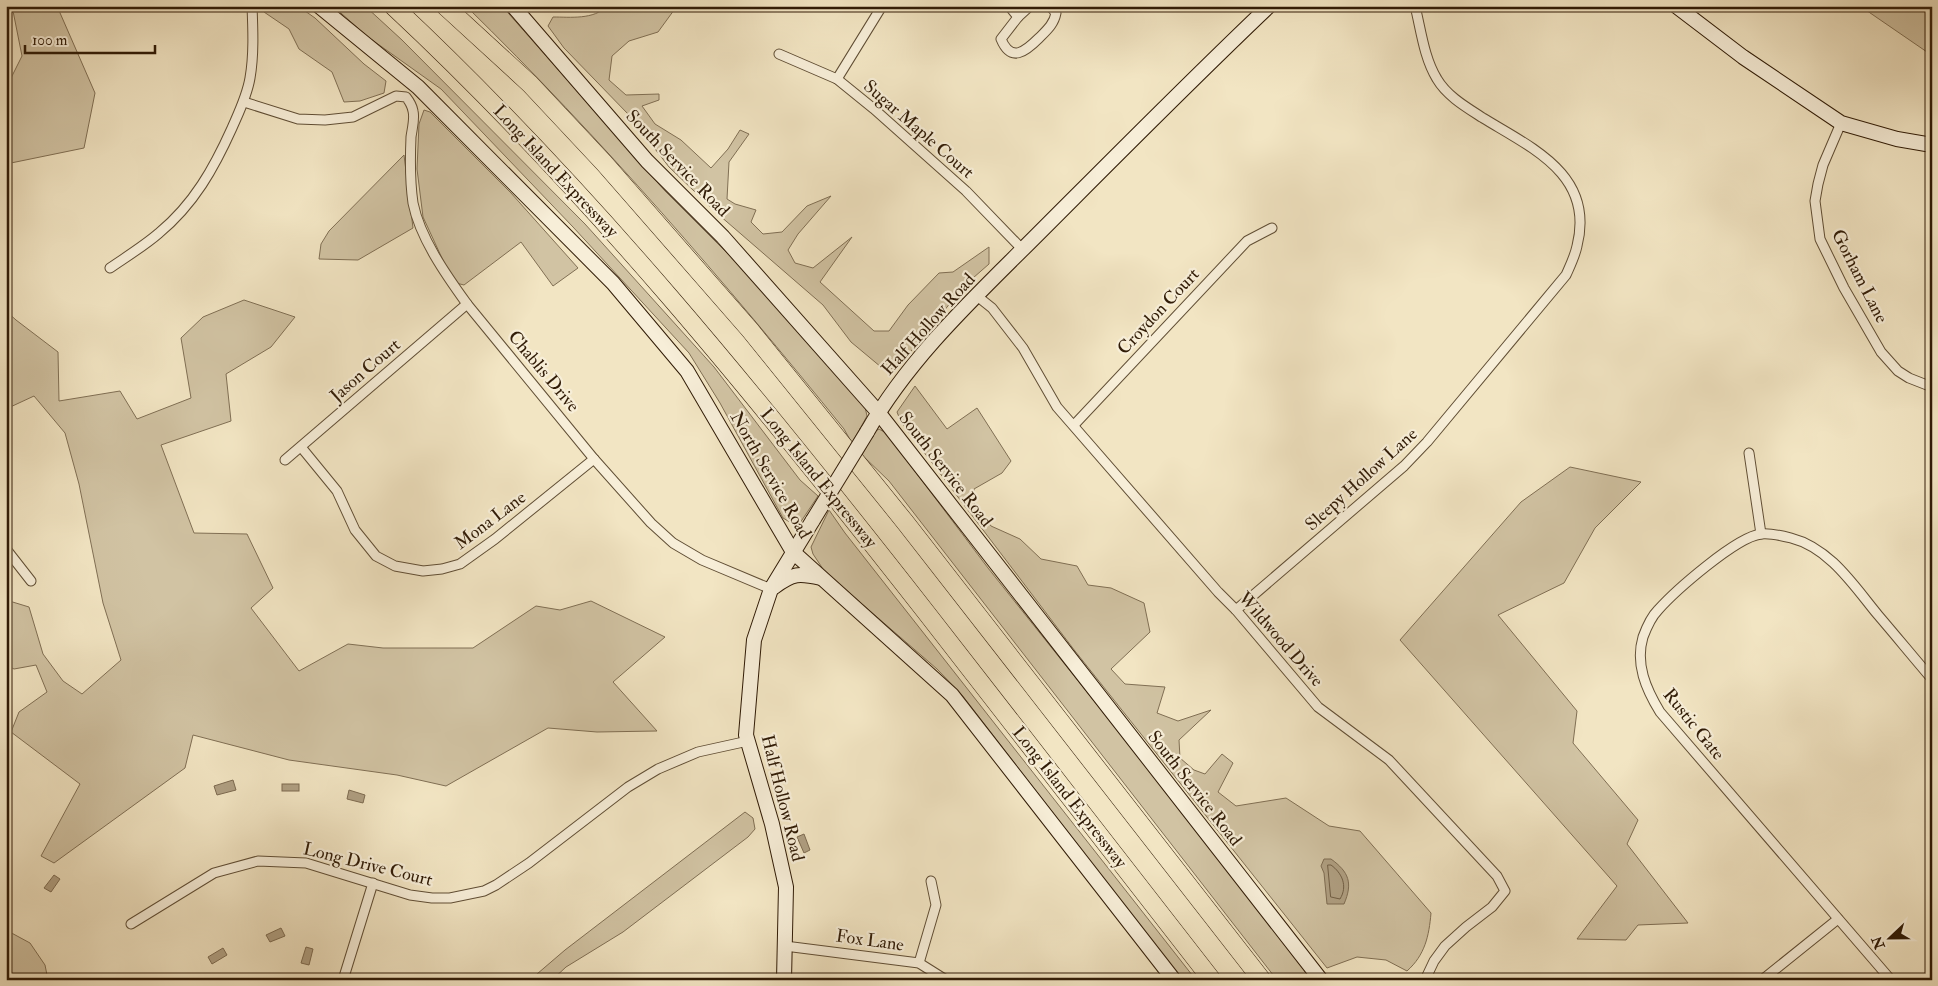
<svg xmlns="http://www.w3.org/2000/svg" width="1938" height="986" viewBox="0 0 1938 986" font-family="'IM FELL Double Pica',serif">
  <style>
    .green { fill: #d1c3a3; stroke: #806f54 }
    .water { fill: #b0a083; stroke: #7d6b51 }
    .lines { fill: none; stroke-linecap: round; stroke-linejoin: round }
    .shore { stroke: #705e44; stroke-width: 1 }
    .street-casing { stroke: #604e35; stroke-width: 11 }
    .secondary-casing { stroke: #301b06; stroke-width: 16 }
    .highway-casing { stroke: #301b06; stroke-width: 19 }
    .street { stroke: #f7eed8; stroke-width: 9 }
    .secondary { stroke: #f7eed8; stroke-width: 14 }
    .highway { stroke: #f2e5c3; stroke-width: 18 }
    .secondary-bridge-casing { stroke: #301b06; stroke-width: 16; stroke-linecap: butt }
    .secondary-bridge { stroke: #f7eed8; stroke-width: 14 }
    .labels { text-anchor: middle; stroke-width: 4.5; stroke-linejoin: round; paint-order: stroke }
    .street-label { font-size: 18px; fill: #301b06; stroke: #f7eed8 }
  </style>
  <rect width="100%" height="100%" fill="#f2e5c3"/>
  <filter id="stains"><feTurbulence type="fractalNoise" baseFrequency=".004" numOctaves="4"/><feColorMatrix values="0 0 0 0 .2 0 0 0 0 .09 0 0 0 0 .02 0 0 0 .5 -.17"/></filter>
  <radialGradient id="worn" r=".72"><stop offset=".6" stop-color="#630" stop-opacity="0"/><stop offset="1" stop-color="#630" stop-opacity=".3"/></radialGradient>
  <g class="green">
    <path d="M12,6H57L95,93L84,148L6,164V88L22,56Z"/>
    <path d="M262,6H298L315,18L364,64L386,81L384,93L360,101L344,102L332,72L299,49L289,29L264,12Z"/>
    <path d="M333,6H365L402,40L585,224L714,367L800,480L818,496L800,523L793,524L783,518L720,403L689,353L573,227L441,89L368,37Z"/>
    <path d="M466,6H502L665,191L785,311L865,407L867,416L852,443L844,429C725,282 602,139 466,6Z"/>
    <path d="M607,6H653L657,11L662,6H677L658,32L629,41L612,56L609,80L626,95L659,94V100L642,106L655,124L681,140L711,168L728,149L740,130L749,134L729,162L727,199L735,204L756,210L751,222L763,234L782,232L807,206L831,196L798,234L788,250L795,263L813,268L852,237L820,282L874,331H889L908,305L939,273L953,272L989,247V264L965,285L903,361L887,372L851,342L823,305L719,215L669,167L628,114L564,48L548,26L553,17C570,17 594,20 607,6Z"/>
    <path d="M1860,6H1932V65L1927,52Z"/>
    <path d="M424,110L430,112L511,193L578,268L553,286L521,242L464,285L456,283L447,269L423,217L417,169L419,124Z"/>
    <path d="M404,155L413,228L358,260L319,259L321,244L329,231Z"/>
    <path d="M244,300L295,317L271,347L226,374L231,421L161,445L194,533L247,534L273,588L251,608L299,671L348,644L383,648H473L536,606L560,610L591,601L665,637L613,682L657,731L597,732L548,728L446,786L397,775L289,760L193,735L185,768L54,863L41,856L80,784L11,732L19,712L47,692L36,665L14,669L6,665V600L29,607L43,654L63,681L82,694L121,660L103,603L79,484L65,433L34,396L6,409V311L16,320L58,352L59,401L120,391L137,419L191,398L181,338L203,317Z"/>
    <path d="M915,386L947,429L977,408L1011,461L1002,473L974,489V503L991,526L1020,539L1041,559L1077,566L1088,585L1111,588L1144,603L1150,632L1111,669L1125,684L1165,687L1157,713L1178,721L1211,710L1179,740L1180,758L1194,770L1205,774L1222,754L1233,763L1218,792L1236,806L1286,798L1329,826L1360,831L1431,913C1429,936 1425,955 1407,971L1386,960L1357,957L1327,968L1075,651L901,422L897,412Z"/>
    <path d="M879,429L886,433L988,568L1122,736L1312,980H1277L889,481L862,455L874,432Z"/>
    <path d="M1570,467L1641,482L1595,528L1564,583L1498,615L1577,711L1573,743L1638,820L1627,844L1688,923L1638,925L1626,940L1577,939L1617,886L1400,640L1521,502Z"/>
    <path d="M829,510L845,533L1196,980H1182L962,695L937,669L825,572L813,554L811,547Z"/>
    <path d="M745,812L753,818L755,829L748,837L623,932L566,967L552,980H530L565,950Z"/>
    <path d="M6,930L30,943L45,965L48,980H6Z"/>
  </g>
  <g class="water">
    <path d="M233,780L236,790L217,795L214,786Z"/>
    <rect x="282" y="784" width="17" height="7"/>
    <path d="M349,790L365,795L363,803L347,799Z"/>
    <path d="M804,834L810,850L804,853L797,837Z"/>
    <path d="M1324,859H1331C1349,872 1353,883 1344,904H1327L1324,873L1321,866Z"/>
    <path d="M54,875L60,879L51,892L44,888Z"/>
    <path d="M281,928L285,936L270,942L266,935Z"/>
    <path d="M306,947L313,949L309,965L301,963Z"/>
    <path d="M223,948L227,955L212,964L208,957Z"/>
  </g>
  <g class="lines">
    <path class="shore" d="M1328,865H1331C1342,873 1348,886 1340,899L1331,897Z"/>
    <g class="street-casing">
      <g id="street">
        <path d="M1009,6L1018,17"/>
        <path d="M1030,6L1018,17L1001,39C1011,63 1025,52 1039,38C1047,30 1054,24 1056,13L1050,6"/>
        <path d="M779,54L837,79L874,109L966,191L1022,249"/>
        <path d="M837,79L882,6"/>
        <path d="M244,102L298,119L325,120L353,117L396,96L406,97C410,102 412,105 413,111C415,119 412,129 411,137C410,159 410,182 413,203C420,238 446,275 467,304L594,459L651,523L673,543L702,560L771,589"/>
        <path d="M1841,123L1823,165L1818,184L1815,201L1820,239L1844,288L1881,352L1898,371L1909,378L1932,387"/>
        <path d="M110,268C126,257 144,246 159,233C194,204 214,168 232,128C239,112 247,96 250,78C254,55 253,30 252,6"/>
        <path d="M977,296L992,308L1023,348L1057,407L1218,592L1236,610L1318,707L1389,760L1497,876L1505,891L1492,907L1466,927L1445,946L1434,961L1425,980"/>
        <path d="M1074,425L1247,241L1272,228"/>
        <path d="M301,447L337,491L355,530L376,556L395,566L423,571L442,569L460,564L495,539L594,459"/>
        <path d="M1749,453L1761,534"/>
        <path d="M285,460L467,304"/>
        <path d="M6,549L31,581"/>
        <path d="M1236,610L1404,466L1427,442L1566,275C1570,266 1575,256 1577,246C1595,175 1532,148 1483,118C1466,107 1447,96 1437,79C1424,58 1421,30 1415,6"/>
        <path d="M131,924L214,873L258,861L306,863L410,895L432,898H450L484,891L496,885L529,863L628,787L658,769L698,752L748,741"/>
        <path d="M785,946L919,963L946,980"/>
        <path d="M919,963L936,905L931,881"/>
        <path d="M343,980L373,883"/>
        <path d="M1762,980L1838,919"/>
        <path d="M1891,980L1660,712C1646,689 1635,664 1643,637C1646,629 1652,616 1658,610C1675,591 1736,537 1761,534C1769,533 1783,536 1791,538C1830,548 1854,586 1878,615C1896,636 1914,658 1932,679"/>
        <path d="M1926,980L1932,975"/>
      </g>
    </g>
    <g class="secondary-casing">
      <g id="secondary">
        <path d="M319,6L418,87L613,283L687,371L793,552L952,695L1174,980"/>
        <path d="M513,6L647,161L723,237L878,412L1321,980"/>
        <path d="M1676,6L1743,57L1841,123L1897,139L1932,145"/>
        <path d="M867,432C910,357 974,298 1034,238C1112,160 1189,82 1269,6"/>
        <path d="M774,587C793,573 799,573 821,578"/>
        <path d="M784,980L786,887L772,824L746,735L754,640L771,589L813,520"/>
      </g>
    </g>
    <g class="highway-casing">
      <g id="highway">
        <path d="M393,6C590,190 759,399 925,611C1021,734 1116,857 1212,980"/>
        <path d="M445,6L530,84L604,163L750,330L905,522L1262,980"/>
      </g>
    </g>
    <use href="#street" class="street"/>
    <use href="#secondary" class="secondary"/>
    <use href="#highway" class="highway"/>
    <g class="secondary-bridge-casing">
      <path id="secondary-bridge" d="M813,520L867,432"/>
    </g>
    <use href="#secondary-bridge" class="secondary-bridge"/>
  </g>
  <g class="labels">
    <g class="street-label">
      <text transform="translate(919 129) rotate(41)" y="6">Sugar Maple Court</text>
      <text transform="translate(678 163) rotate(46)" y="6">South Service Road</text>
      <text transform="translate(556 171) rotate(47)" y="6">Long Island Expressway</text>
      <text transform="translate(1860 276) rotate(63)" y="6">Gorham Lane</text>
      <text transform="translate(1158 311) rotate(-47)" y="6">Croydon Court</text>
      <text transform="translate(928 324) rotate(-48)" y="6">Half Hollow Road</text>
      <text transform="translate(365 370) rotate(-41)" y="6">Jason Court</text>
      <text transform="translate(544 371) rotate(50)" y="6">Chablis Drive</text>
      <text transform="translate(946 469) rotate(52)" y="6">South Service Road</text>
      <text transform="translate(771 475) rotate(60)" y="6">North Service Road</text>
      <text transform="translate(819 478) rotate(51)" y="6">Long Island Expressway</text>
      <text transform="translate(1361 479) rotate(-42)" y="6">Sleepy Hollow Lane</text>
      <text transform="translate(490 520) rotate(-37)" y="6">Mona Lane</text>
      <text transform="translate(1281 639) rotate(49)" y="6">Wildwood Drive</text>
      <text transform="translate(1694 724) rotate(51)" y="6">Rustic Gate</text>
      <text transform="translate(1195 788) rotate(52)" y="6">South Service Road</text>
      <text transform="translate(1070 797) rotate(52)" y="6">Long Island Expressway</text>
      <text transform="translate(783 798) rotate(76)" y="6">Half Hollow Road</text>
      <text transform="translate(368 864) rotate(14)" y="6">Long Drive Court</text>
      <text transform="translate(870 940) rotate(8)" y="6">Fox Lane</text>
    </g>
  </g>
  <rect width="1938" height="986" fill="none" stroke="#f2e5c3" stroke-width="25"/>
  <rect x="8" y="8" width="1923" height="971" fill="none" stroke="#301b06" stroke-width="2.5"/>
  <rect x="12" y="12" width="1913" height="961" fill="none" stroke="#301b06"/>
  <g transform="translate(1890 938) rotate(248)" stroke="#f7eed8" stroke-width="4" paint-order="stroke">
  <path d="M0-4L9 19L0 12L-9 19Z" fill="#301b06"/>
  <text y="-8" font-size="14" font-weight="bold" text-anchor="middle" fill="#301b06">N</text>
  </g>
  <path d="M25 45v8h130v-8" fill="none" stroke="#301b06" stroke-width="2.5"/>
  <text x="32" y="45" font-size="15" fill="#301b06" stroke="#f7eed8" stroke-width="4" paint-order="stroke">100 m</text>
  <rect width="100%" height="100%" filter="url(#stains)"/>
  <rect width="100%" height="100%" fill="url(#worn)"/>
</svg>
